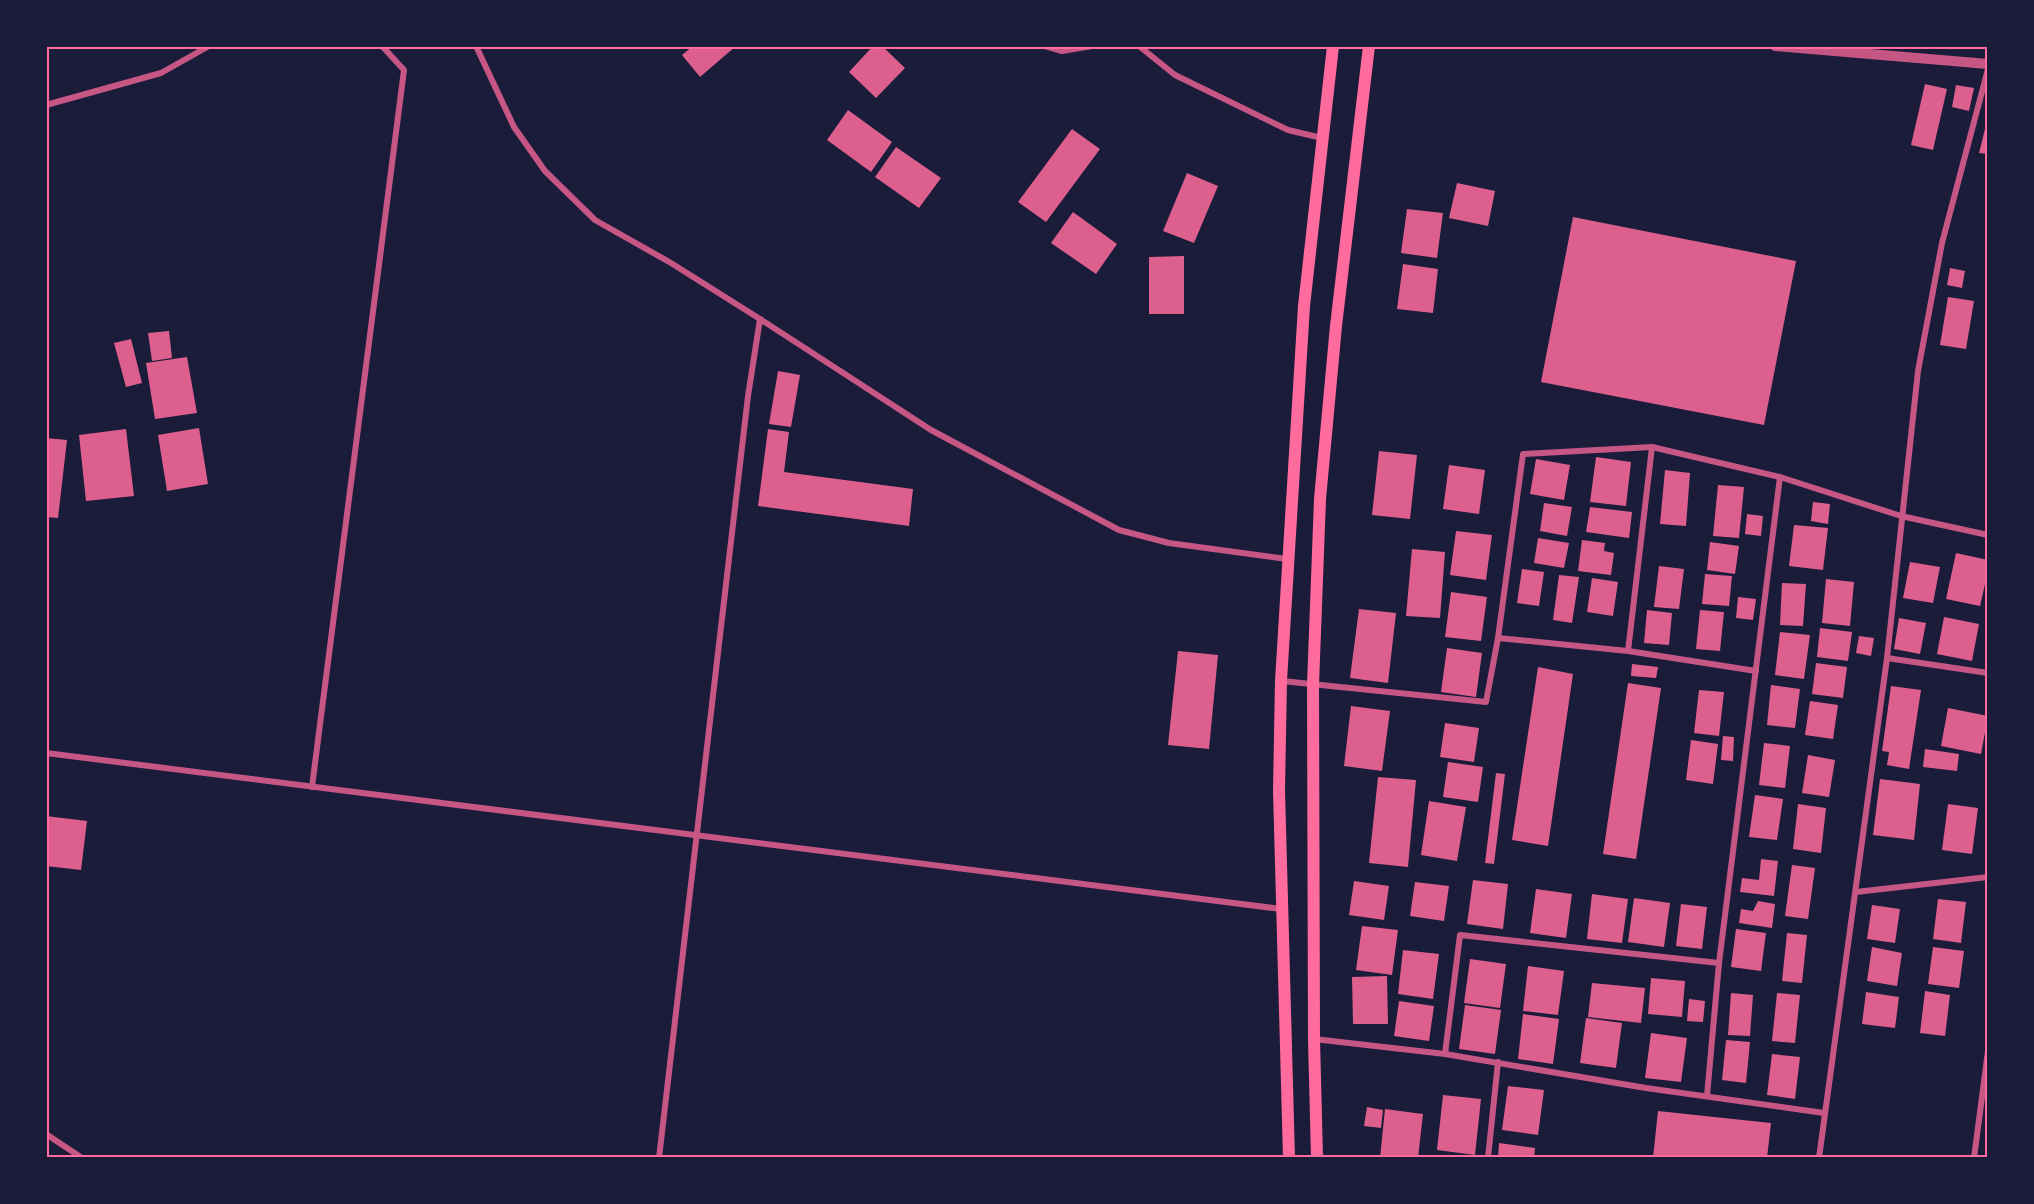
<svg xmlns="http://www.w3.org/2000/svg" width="2034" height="1204" viewBox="0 0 2034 1204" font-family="'Source Sans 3',sans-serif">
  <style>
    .building { fill: #dd5f8e }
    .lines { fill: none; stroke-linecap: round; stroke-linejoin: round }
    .minor { stroke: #c65784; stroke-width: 6 }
    .tertiary { stroke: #c65784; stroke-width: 10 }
    .secondary { stroke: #ff6b9d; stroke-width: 12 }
    .neatline { fill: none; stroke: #ff6b9d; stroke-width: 2 }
  </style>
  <rect width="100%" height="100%" fill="#1b1b3a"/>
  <g class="building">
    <path d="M693,46H736L700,77L682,55Z"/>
    <path d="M873,46H882L905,68L876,98L849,72Z"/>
    <path d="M1925,84L1947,89L1933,150L1911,145Z"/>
    <path d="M1956,85L1974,88L1969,111L1952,107Z"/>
    <path d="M848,110L892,142L871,172L827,140Z"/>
    <path d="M1987,121H1988V154L1979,153Z"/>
    <path d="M1072,129L1100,149L1046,222L1018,202Z"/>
    <path d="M896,147L941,178L919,208L875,177Z"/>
    <path d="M1187,173L1218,186L1194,243L1163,231Z"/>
    <path d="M1457,183L1495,191L1488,226L1449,218Z"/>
    <path d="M1407,209L1443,213L1437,258L1401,253Z"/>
    <path d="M1073,212L1117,244L1096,274L1051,243Z"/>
    <path d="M1573,217L1796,261L1764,425L1541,382Z"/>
    <path d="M1184,256V314H1149V257Z"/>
    <path d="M1403,264L1438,269L1433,313L1397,309Z"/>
    <path d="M1950,268L1965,271L1962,288L1947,285Z"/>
    <path d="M1948,297L1974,301L1966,349L1940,345Z"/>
    <path d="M169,331L172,358L152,361L148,333Z"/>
    <path d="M131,339L142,383L126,387L114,343Z"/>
    <path d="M187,357L197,413L155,419L146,363Z"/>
    <path d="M778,371L800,375L791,427L769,424Z"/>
    <path d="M199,428L208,484L167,491L158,435Z"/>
    <path d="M126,429L134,496L86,501L79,435Z"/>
    <path d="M768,429L789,432L784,472L913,489L909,526L758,506Z"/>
    <path d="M46,438L67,440L58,518L46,517Z"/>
    <path d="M1379,451L1417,455L1410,519L1372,515Z"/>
    <path d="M1596,457L1631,462L1626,506L1590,502Z"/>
    <path d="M1536,459L1570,465L1564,500L1530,494Z"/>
    <path d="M1449,465L1485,470L1479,514L1443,509Z"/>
    <path d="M1665,470L1690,473L1686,526L1660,524Z"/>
    <path d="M1718,485L1744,487L1739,538L1713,536Z"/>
    <path d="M1813,502L1830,504L1828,524L1811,521Z"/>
    <path d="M1544,503L1572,507L1567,536L1540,531Z"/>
    <path d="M1590,507L1632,512L1629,538L1586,532Z"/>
    <path d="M1747,514L1763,516L1761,536L1745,534Z"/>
    <path d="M1794,525L1828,528L1823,570L1789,566Z"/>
    <path d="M1456,531L1492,535L1486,580L1450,575Z"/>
    <path d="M1538,538L1569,543L1564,568L1534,563Z"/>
    <path d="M1582,540L1605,543L1604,551L1614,553L1611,575L1578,571Z"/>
    <path d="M1710,542L1739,546L1735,574L1707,570Z"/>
    <path d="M1412,549L1445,552L1440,618L1406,616Z"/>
    <path d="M1956,553L1988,560V571L1980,606L1946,599Z"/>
    <path d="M1910,562L1940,567L1933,603L1903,598Z"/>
    <path d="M1659,566L1684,569L1679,609L1654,607Z"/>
    <path d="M1522,569L1544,572L1539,606L1517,603Z"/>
    <path d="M1705,574L1732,576L1729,606L1702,604Z"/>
    <path d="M1559,575L1579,577L1572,623L1553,620Z"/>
    <path d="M1592,578L1618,582L1613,616L1587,612Z"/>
    <path d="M1826,579L1854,582L1850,626L1822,623Z"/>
    <path d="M1782,583L1806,584L1803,626L1780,625Z"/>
    <path d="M1451,592L1487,597L1481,641L1445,637Z"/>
    <path d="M1738,597L1756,599L1753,620L1736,618Z"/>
    <path d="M1359,609L1396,613L1388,683L1350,678Z"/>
    <path d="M1647,610L1672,613L1669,645L1644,643Z"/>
    <path d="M1700,610L1724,612L1720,651L1696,649Z"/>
    <path d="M1944,617L1979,624L1972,661L1937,654Z"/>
    <path d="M1899,618L1926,623L1920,654L1894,649Z"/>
    <path d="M1820,628L1852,632L1848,661L1817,657Z"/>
    <path d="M1780,632L1810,635L1804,679L1775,675Z"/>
    <path d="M1859,636L1874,638L1871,656L1856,653Z"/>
    <path d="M1447,648L1482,653L1476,697L1441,692Z"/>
    <path d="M1178,651L1218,655L1209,749L1168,745Z"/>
    <path d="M1816,663L1847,667L1843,698L1812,694Z"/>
    <path d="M1632,664L1658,667L1656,678L1631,676Z"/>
    <path d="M1538,667L1573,674L1548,846L1512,840Z"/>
    <path d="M1628,683L1661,688L1636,859L1603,854Z"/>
    <path d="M1771,685L1800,689L1795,728L1767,725Z"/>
    <path d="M1891,686L1921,690L1909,769L1887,765L1889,752L1882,751Z"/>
    <path d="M1699,690L1724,692L1719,736L1694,733Z"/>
    <path d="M1810,701L1838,705L1833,739L1805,735Z"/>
    <path d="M1351,706L1390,711L1382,771L1344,766Z"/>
    <path d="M1948,708L1988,716L1981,754L1941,746Z"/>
    <path d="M1445,723L1479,728L1474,762L1440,757Z"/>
    <path d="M1723,736L1734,737L1733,761L1721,760Z"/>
    <path d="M1691,740L1718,744L1713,784L1686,780Z"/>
    <path d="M1764,743L1790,746L1785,788L1759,785Z"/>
    <path d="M1925,749L1959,754L1957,771L1923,767Z"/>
    <path d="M1808,755L1835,760L1829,797L1802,793Z"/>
    <path d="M1448,762L1483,767L1478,802L1443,797Z"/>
    <path d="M1496,773L1505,774L1494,864L1485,863Z"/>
    <path d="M1378,777L1416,780L1408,867L1369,863Z"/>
    <path d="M1880,779L1920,784L1914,840L1873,835Z"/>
    <path d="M1755,795L1783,799L1777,840L1749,837Z"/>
    <path d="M1429,801L1466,807L1457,861L1421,855Z"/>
    <path d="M1798,804L1826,808L1821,853L1793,849Z"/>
    <path d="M1948,804L1978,808L1972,854L1942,850Z"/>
    <path d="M46,816L87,821L81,870L46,866Z"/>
    <path d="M1761,859L1778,861L1774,896L1740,892L1742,878L1759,880Z"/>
    <path d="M1792,865L1815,868L1808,919L1785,916Z"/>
    <path d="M1473,880L1508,884L1503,929L1467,924Z"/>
    <path d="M1354,881L1389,886L1384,920L1349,915Z"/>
    <path d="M1415,882L1449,886L1444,921L1410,916Z"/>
    <path d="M1536,889L1572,894L1566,938L1530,933Z"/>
    <path d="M1592,894L1628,899L1622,943L1587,939Z"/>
    <path d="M1634,898L1670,903L1664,947L1628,942Z"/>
    <path d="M1938,899L1966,902L1961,943L1933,939Z"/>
    <path d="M1758,901L1775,904L1772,928L1739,923L1741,909L1753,911Z"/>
    <path d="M1681,904L1707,907L1702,949L1676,946Z"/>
    <path d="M1872,905L1900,909L1895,943L1867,939Z"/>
    <path d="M1362,926L1398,930L1392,975L1356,970Z"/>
    <path d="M1736,929L1766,933L1761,971L1731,967Z"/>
    <path d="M1787,933L1807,935L1802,983L1782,981Z"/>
    <path d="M1872,947L1902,953L1897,986L1867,981Z"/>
    <path d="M1933,947L1964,951L1959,988L1928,984Z"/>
    <path d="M1403,950L1439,954L1433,999L1398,994Z"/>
    <path d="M1470,959L1506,964L1500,1008L1464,1003Z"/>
    <path d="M1528,966L1564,971L1558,1015L1523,1011Z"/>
    <path d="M1387,976L1388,1024H1353L1352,977Z"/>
    <path d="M1651,978L1685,981L1682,1017L1648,1014Z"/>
    <path d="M1592,983L1645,988L1641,1023L1588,1017Z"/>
    <path d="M1925,991L1950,995L1945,1036L1920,1033Z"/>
    <path d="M1866,992L1899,997L1895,1028L1862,1024Z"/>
    <path d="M1731,993L1753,995L1750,1036L1728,1035Z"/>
    <path d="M1777,993L1800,995L1795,1043L1772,1041Z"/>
    <path d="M1689,999L1705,1001L1703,1022L1687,1021Z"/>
    <path d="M1399,1001L1434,1006L1429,1041L1394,1036Z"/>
    <path d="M1465,1005L1501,1010L1495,1054L1459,1049Z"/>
    <path d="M1523,1014L1559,1019L1553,1064L1518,1059Z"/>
    <path d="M1586,1018L1622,1023L1616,1068L1580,1063Z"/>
    <path d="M1651,1033L1687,1038L1681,1082L1645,1078Z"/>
    <path d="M1726,1040L1750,1042L1746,1083L1722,1080Z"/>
    <path d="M1772,1054L1800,1057L1795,1099L1767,1095Z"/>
    <path d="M1508,1086L1544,1090L1538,1135L1502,1130Z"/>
    <path d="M1443,1095L1481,1099L1475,1155L1437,1150Z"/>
    <path d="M1367,1107L1383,1110L1381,1128L1364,1126Z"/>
    <path d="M1385,1109L1423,1114L1418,1158H1380Z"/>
    <path d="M1658,1111L1771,1123L1767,1158H1653Z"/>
    <path d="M1499,1143L1535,1148L1534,1158H1498Z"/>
  </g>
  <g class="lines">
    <g class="minor">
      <path d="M476,46L514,127L545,171L595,220L671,263L760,319L931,430L1119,530L1169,543L1287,559"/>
      <path d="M1045,46L1062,51L1092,46"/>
      <path d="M1139,46L1175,75L1288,130L1322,138"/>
      <path d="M46,105L161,73L209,46"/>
      <path d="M1498,638L1628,651L1652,447"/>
      <path d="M1628,651L1756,671"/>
      <path d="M1887,658L1988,673"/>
      <path d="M1282,681L1486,702L1498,638L1523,454L1652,447L1780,477L1901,516L1988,535"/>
      <path d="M46,753L1281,909"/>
      <path d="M312,787L404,70L382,46"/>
      <path d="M1856,892L1988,877"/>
      <path d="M1314,1039L1445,1054L1646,1088L1824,1113"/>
      <path d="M1445,1054L1460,935L1719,963L1780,477"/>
      <path d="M1707,1096L1719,963"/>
      <path d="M46,1134L82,1158"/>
      <path d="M659,1158L748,396L760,319"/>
      <path d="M1488,1158L1498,1062"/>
      <path d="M1819,1158L1887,658L1918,371L1942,243L1988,69"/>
      <path d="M1974,1158L1988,1051"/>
    </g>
    <path class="tertiary" d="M1775,46L1988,64"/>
    <g class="secondary">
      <path d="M1289,1158L1279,790L1281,681L1304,306L1333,46"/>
      <path d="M1317,1158L1314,1039L1313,685L1320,499L1336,326L1369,46"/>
    </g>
  </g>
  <rect width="2034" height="1204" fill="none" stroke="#1b1b3a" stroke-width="96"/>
  <rect x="48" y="48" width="1938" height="1108" class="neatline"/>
</svg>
